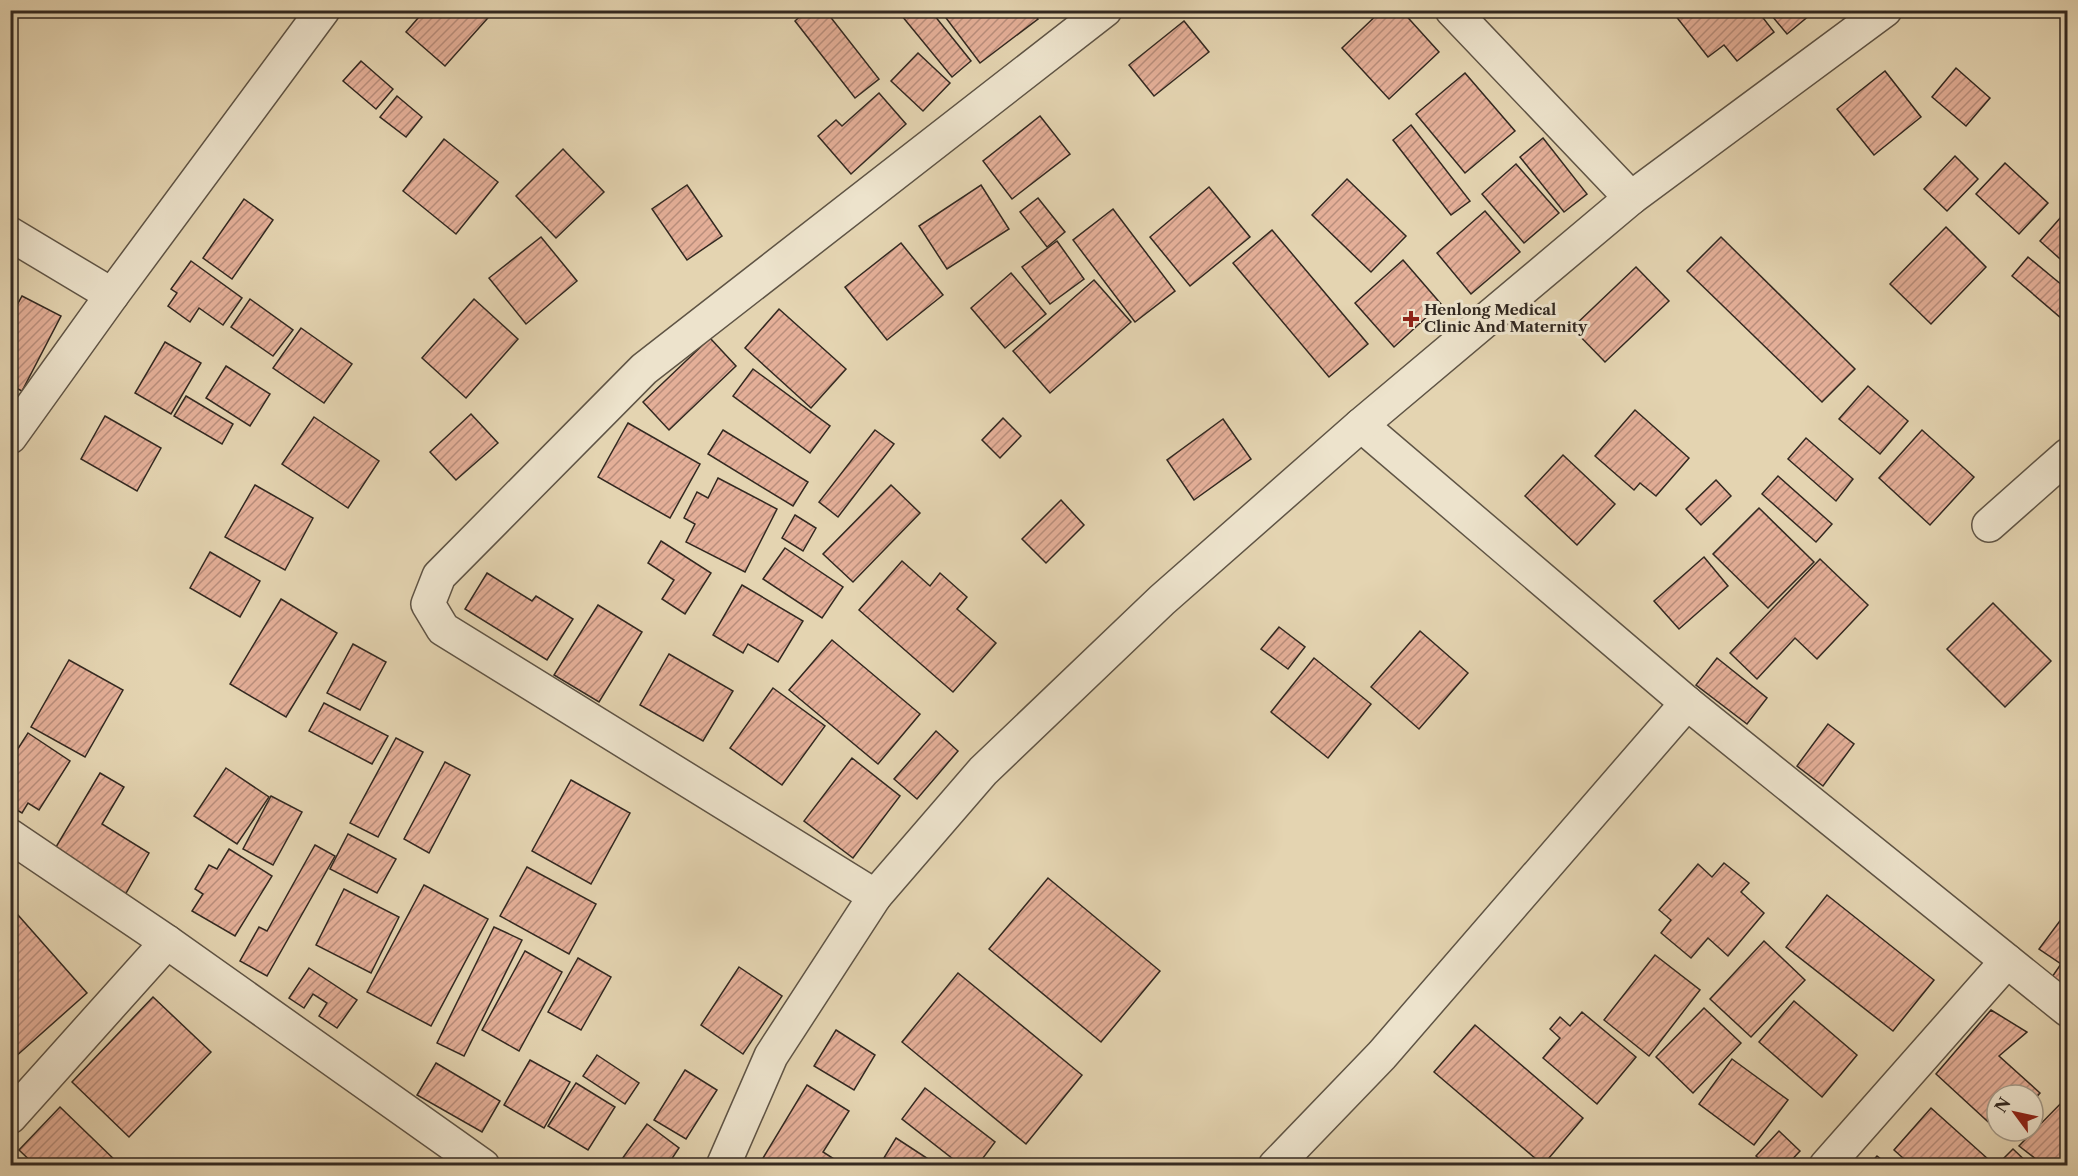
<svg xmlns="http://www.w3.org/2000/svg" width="2078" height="1176" viewBox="0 0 2078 1176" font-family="'Libre Caslon Text',serif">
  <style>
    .building { fill: url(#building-hatch); stroke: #332921; stroke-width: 1.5 }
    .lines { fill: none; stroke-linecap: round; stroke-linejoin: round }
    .minor-casing { stroke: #5f5445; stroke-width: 36 }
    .minor { stroke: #ede3cc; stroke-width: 33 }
    .poi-dot { fill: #8f2418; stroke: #ede3cc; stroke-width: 2 }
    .labels { text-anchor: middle; stroke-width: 6; stroke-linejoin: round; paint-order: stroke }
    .poi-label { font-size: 15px; font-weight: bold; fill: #332921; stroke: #ede3cc; text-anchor: start }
  </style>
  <defs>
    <pattern id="building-hatch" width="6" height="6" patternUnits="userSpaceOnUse" patternTransform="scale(1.5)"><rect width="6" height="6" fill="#e4af98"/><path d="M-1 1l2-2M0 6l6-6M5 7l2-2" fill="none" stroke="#b98e7c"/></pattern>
  </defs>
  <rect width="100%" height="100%" fill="#e4d4b1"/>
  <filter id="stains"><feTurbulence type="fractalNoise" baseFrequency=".00333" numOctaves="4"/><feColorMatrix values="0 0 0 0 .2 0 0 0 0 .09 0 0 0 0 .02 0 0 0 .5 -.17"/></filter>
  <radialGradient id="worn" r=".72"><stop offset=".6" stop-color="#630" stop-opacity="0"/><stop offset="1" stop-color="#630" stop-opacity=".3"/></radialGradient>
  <g class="building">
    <path d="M425,10H495L445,66L406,32Z"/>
    <path d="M807,10H825L879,79L855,98L795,21Z"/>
    <path d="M897,10H930L971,61L952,77Z"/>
    <path d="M940,10H1032L1038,19L980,63Z"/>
    <path d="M1382,10H1401L1439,52L1389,99L1342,48Z"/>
    <path d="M1671,10H1757L1774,32L1737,61L1724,45L1708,57Z"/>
    <path d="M1767,10H1816L1787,34Z"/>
    <path d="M1184,21L1209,52L1154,96L1129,65Z"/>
    <path d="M918,53L950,83L923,111L891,81Z"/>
    <path d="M361,61L393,89L376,109L343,81Z"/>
    <path d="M1956,68L1990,98L1966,126L1932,97Z"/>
    <path d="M1885,71L1921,117L1874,155L1837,109Z"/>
    <path d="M1465,73L1515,131L1465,173L1416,114Z"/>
    <path d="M879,93L906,124L851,174L818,136L836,120L842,126Z"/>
    <path d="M397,96L422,117L406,137L380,117Z"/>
    <path d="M1040,116L1070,154L1012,199L983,161Z"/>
    <path d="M1411,125L1470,201L1451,215L1393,140Z"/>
    <path d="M1543,138L1587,194L1564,212L1520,157Z"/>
    <path d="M444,139L498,182L456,234L403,191Z"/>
    <path d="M563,149L604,192L556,238L516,196Z"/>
    <path d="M1955,156L1978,179L1947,211L1924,189Z"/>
    <path d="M2005,163L2048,203L2019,234L1976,194Z"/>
    <path d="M1516,164L1559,213L1524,243L1482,194Z"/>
    <path d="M1347,179L1406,236L1371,272L1312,215Z"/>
    <path d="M687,185L722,236L687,260L652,209Z"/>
    <path d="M981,185L1009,229L947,269L919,226Z"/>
    <path d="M1209,187L1250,237L1190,286L1150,237Z"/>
    <path d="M1038,198L1065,232L1047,247L1020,212Z"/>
    <path d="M244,199L273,220L232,279L203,258Z"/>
    <path d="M1113,209L1175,291L1135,322L1073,240Z"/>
    <path d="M1485,211L1520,252L1471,294L1437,253Z"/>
    <path d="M2061,217L2068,223V266L2040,241Z"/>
    <path d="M1946,227L1986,267L1931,324L1890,284Z"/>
    <path d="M1272,230L1368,344L1329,377L1233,263Z"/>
    <path d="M541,237L577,281L526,324L489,278Z"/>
    <path d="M1721,237L1855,369L1822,402L1687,271Z"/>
    <path d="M1057,241L1084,279L1050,304L1022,267Z"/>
    <path d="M901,243L943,295L887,340L845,287Z"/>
    <path d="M2028,257L2068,290V324L2012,276Z"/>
    <path d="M1403,260L1441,304L1394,347L1355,303Z"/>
    <path d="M191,261L242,298L223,325L199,308L190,322L168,306L177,293L171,289Z"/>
    <path d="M1636,267L1669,301L1605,362L1572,328Z"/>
    <path d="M1011,273L1046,314L1005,348L971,308Z"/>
    <path d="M1094,280L1131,322L1050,393L1013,351Z"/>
    <path d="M22,296L61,316L22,391L10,385V318Z"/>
    <path d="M250,299L293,330L273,356L231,327Z"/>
    <path d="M474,299L518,339L466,398L422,358Z"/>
    <path d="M779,309L846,369L811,408L745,348Z"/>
    <path d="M301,328L352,364L324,403L273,368Z"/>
    <path d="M710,338L736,366L669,430L643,402Z"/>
    <path d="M165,342L201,363L171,414L135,393Z"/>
    <path d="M226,366L270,394L250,426L206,398Z"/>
    <path d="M753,369L830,426L810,453L733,396Z"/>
    <path d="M1868,386L1908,421L1880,454L1839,419Z"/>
    <path d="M186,396L233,424L222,444L174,416Z"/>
    <path d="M1635,410L1689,458L1656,496L1640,483L1634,490L1595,456Z"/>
    <path d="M471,414L498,443L456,480L430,452Z"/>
    <path d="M105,416L161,448L137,491L81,459Z"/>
    <path d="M314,417L379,461L348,508L282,464Z"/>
    <path d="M1003,418L1021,436L1000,458L982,440Z"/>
    <path d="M1223,419L1251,459L1194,500L1167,460Z"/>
    <path d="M628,423L700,464L670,518L598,477Z"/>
    <path d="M723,430L808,482L793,506L708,454Z"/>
    <path d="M875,430L894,444L838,517L819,502Z"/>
    <path d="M1922,430L1974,477L1930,525L1879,478Z"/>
    <path d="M1806,438L1853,479L1836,501L1788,459Z"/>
    <path d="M1563,455L1615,504L1577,545L1525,496Z"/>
    <path d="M1778,476L1832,524L1816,542L1762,494Z"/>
    <path d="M718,478L777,509L745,572L686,542L695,524L684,518L697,492L708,498Z"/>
    <path d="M1716,480L1731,496L1701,525L1686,509Z"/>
    <path d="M255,485L313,518L285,570L225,537Z"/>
    <path d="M891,485L920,513L853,582L823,554Z"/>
    <path d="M1061,500L1084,525L1046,563L1022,539Z"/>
    <path d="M1759,508L1814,562L1768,608L1713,554Z"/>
    <path d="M795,515L816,528L803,551L782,538Z"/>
    <path d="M661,541L711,573L685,614L662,599L674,580L648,563Z"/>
    <path d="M785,548L843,587L822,618L763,579Z"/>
    <path d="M210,552L260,581L240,617L190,588Z"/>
    <path d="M1704,557L1728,586L1679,629L1654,601Z"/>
    <path d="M1820,559L1868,605L1817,659L1795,638L1757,679L1730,653Z"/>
    <path d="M902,561L930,586L940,573L967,597L957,609L996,643L953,692L859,610Z"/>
    <path d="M487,573L532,601L536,596L573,619L547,660L465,609Z"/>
    <path d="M742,585L803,621L778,662L748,644L743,653L713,635Z"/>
    <path d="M281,599L337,633L286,717L230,684Z"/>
    <path d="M1993,603L2051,661L2005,707L1947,649Z"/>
    <path d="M598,605L642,632L599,702L554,675Z"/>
    <path d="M1279,627L1305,647L1288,669L1261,649Z"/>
    <path d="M1420,631L1468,673L1419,729L1371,687Z"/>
    <path d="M832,640L920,714L878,764L789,690Z"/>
    <path d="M353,644L386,662L360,710L327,693Z"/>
    <path d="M669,654L733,691L703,741L640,705Z"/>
    <path d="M1314,658L1371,704L1328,758L1271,712Z"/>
    <path d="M1717,658L1767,698L1747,724L1696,685Z"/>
    <path d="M69,660L123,690L85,757L31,727Z"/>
    <path d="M773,688L825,726L782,785L730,748Z"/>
    <path d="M324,703L388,736L372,764L309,731Z"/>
    <path d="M1828,724L1854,744L1823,786L1797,766Z"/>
    <path d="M936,731L958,751L917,799L894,779Z"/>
    <path d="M28,733L70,761L39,810L28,803L22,813L10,806V761Z"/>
    <path d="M396,738L423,752L378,837L350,823Z"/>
    <path d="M852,758L900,796L853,858L804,821Z"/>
    <path d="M445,762L470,775L429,853L404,839Z"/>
    <path d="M226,768L269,797L237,844L194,816Z"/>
    <path d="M100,773L124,787L102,824L149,853L125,895L53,852Z"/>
    <path d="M571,780L630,813L591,884L532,851Z"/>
    <path d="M271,796L302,812L273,865L243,849Z"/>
    <path d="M348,834L396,859L377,893L330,869Z"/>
    <path d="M315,845L335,856L267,976L240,961L259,927L267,931Z"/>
    <path d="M229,849L272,876L235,936L192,911L203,894L195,889L209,865L217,869Z"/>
    <path d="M1724,863L1749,883L1741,892L1764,913L1728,956L1708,938L1691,958L1661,933L1671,920L1659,910L1698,864L1712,877Z"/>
    <path d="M527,867L596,904L569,954L500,916Z"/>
    <path d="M1048,878L1160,971L1101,1042L989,949Z"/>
    <path d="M424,885L488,919L431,1026L367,992Z"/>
    <path d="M344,889L399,917L371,973L316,945Z"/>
    <path d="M1827,895L1934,980L1893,1031L1786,947Z"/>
    <path d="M2068,910V989L2052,977L2061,964L2039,949Z"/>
    <path d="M18,915L87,993L14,1058L10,1053V919Z"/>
    <path d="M494,927L522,940L464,1056L437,1043Z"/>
    <path d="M1764,941L1805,980L1751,1037L1710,999Z"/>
    <path d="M525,951L562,972L519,1051L482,1030Z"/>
    <path d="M1655,955L1700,990L1649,1056L1604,1020Z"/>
    <path d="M578,958L611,977L581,1030L548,1012Z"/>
    <path d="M739,967L782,996L743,1054L701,1025Z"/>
    <path d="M309,968L357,1000L337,1028L319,1016L327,1003L313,994L304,1008L289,998Z"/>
    <path d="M958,973L1082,1075L1026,1144L902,1042Z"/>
    <path d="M153,997L211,1052L129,1137L72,1082Z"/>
    <path d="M1794,1001L1857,1055L1822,1097L1759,1042Z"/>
    <path d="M1704,1008L1741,1043L1693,1093L1656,1057Z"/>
    <path d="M1991,1010L2027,1032L1999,1056L2040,1093L2033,1101V1095H1997V1130L1936,1074Z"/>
    <path d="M1582,1012L1636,1057L1597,1104L1543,1058L1560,1038L1550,1029L1560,1017L1570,1026Z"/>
    <path d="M1475,1025L1583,1118L1543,1165L1434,1072Z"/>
    <path d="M836,1030L875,1055L854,1090L814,1066Z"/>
    <path d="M597,1055L639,1083L625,1104L583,1076Z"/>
    <path d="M1732,1059L1788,1100L1754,1145L1699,1104Z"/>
    <path d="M530,1060L570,1082L544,1128L504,1105Z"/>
    <path d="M436,1063L500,1101L482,1132L417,1095Z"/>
    <path d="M685,1070L717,1090L686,1139L654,1120Z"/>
    <path d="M576,1083L615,1107L588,1150L548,1126Z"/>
    <path d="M807,1085L849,1111L823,1152L845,1166H775L763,1158Z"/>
    <path d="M925,1088L995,1142L977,1166H962L902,1119Z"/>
    <path d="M2068,1096V1166H2045L2019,1146Z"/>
    <path d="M60,1107L121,1166H36L19,1150Z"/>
    <path d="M1931,1108L1988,1159L1982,1166H1912L1894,1150Z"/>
    <path d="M647,1124L679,1148L667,1166H617Z"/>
    <path d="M1779,1131L1800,1151L1786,1166H1767L1756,1156Z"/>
    <path d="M896,1138L939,1166H879Z"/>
    <path d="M2013,1149L2031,1166H1996Z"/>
    <path d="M1877,1156L1890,1166H1868Z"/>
  </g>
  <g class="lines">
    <g class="minor-casing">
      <g id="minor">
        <path d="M1452,10L1631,198"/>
        <path d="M10,234L112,295"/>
        <path d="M1361,425L1687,703L2068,1010"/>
        <path d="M10,437L112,295L323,10"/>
        <path d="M1989,525L2068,455"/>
        <path d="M10,836L167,942L483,1166"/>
        <path d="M875,896L443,629L428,604L439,576L644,369L1105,10"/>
        <path d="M10,1117L167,942"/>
        <path d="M723,1166L771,1056L875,896L983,771L1162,600L1361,425L1631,198L1885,10"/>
        <path d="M1275,1166L1382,1055L1687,703"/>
        <path d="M1826,1166L2007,961"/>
      </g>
    </g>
    <use href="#minor" class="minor"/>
  </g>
  <path class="poi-dot" d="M1408 310h6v6h6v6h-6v6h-6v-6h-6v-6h6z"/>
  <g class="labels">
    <g class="poi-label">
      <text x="1424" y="315">Henlong Medical<tspan x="1424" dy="17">Clinic And Maternity</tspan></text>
    </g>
  </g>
  <rect width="2078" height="1176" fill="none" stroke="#e4d4b1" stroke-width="36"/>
  <rect x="12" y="12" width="2054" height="1152" fill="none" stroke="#332921" stroke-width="3"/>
  <rect x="18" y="18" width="2042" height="1140" fill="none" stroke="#332921" stroke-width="1.5"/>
  <g transform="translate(2015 1113) rotate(303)"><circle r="28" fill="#ede3cc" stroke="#a39988" stroke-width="1.5"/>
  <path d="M0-4.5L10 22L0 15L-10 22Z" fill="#8f2418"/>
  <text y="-9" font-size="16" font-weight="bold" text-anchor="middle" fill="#332921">N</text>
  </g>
  <rect width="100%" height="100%" filter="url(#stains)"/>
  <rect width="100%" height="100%" fill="url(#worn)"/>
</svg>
